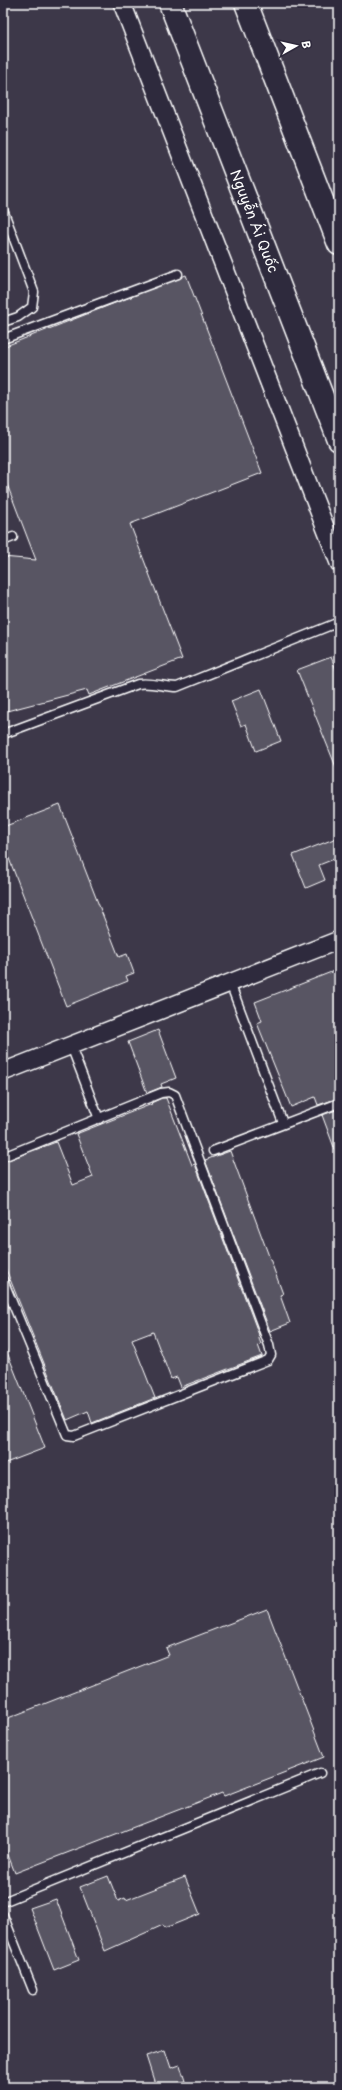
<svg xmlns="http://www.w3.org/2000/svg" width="342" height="2090" viewBox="0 0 342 2090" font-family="'Playpen Sans',sans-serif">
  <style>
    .built { fill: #3c3749 }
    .building { fill: #595564; stroke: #fff }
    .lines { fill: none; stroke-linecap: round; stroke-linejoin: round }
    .service-casing { stroke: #fff; stroke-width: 11 }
    .minor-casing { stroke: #fff; stroke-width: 20 }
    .primary-casing { stroke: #fff; stroke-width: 25 }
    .service { stroke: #2f2a3d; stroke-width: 8 }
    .minor { stroke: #2f2a3d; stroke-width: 17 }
    .primary { stroke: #2f2a3d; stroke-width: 22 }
    .labels { text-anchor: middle; stroke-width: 3; stroke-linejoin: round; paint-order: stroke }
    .street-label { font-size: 14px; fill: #fff; stroke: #2f2a3d }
  </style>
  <rect width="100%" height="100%" fill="#2f2a3d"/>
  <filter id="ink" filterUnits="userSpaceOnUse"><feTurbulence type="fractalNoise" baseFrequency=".025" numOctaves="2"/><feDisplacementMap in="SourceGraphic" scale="8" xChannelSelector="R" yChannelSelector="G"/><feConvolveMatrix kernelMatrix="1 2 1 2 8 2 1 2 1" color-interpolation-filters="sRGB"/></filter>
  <g filter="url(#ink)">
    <rect class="built" x="3" y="3" width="336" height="2084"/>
    <g class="building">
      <path d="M186,275L262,473L130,524L182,659L89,695L87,690L3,712V557L36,560L3,474V347Z"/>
      <path d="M331,657L339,677L338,772L297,670Z"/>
      <path d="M261,689L281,741L256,751L246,724L241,726L231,701Z"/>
      <path d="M60,805L119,957L127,954L134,973L126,976L128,981L66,1006L3,843V827Z"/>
      <path d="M339,837V857L319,865L325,880L306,888L293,855Z"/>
      <path d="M339,969V1098L318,1105L315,1097L291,1107L257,1023L262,1021L255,1002Z"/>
      <path d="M158,1030L176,1078L161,1084L162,1087L147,1093L128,1042Z"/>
      <path d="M162,1098H166L192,1165L195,1164L259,1335L258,1336L261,1344L258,1345L262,1356L181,1387L177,1377L171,1379L153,1332L132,1340L155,1398L92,1423L88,1411L67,1420L3,1262V1162L56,1142L73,1185L93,1177L76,1134L152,1104L151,1103Z"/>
      <path d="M339,1109V1158H338L322,1115Z"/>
      <path d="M230,1151L283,1294L280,1295L290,1323L270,1331L205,1160Z"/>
      <path d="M3,1342L45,1448L3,1464Z"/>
      <path d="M267,1609L324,1757L224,1796L222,1793L15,1873L3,1842V1720L169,1655L166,1648Z"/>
      <path d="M108,1876L118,1901L125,1898L126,1900L185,1877L200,1914L165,1928L163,1925L105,1951L80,1887Z"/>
      <path d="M56,1899L79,1960L54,1970L30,1908Z"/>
      <path d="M165,2050L171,2068L180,2065L185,2081L176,2084L177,2087H156L146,2056Z"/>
    </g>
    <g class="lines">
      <g class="service-casing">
        <g id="service">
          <path d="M3,210L34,292L32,307L18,317L3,322"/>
          <path d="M3,339L178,274"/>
          <path d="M3,541L13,537"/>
          <path d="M3,734L138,684C152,682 164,687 177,687L339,622"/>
          <path d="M230,983L283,1123"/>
          <path d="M71,1046L99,1119"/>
          <path d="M213,1151L339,1103"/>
          <path d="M3,1157L161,1093L169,1092L175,1095L269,1345L271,1355L268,1360L74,1436L67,1435L3,1280"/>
          <path d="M3,1902L320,1773"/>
          <path d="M3,1915L33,1990"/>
        </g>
      </g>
      <g class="minor-casing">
        <g id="minor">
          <path d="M122,3L339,563"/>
          <path d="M3,1072L339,940"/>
        </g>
      </g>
      <g class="primary-casing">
        <g id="primary">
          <path id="s1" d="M170,3L339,440"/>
          <path d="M246,3L339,244"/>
        </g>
      </g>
      <use href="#service" class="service"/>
      <use href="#minor" class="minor"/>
      <use href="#primary" class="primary"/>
    </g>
  </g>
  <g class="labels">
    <g class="street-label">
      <text dy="5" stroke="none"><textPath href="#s1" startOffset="234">Nguyễn Ái Quốc</textPath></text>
    </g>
  </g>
  <rect width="342" height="2090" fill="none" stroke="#2f2a3d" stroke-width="16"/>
  <rect x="8" y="8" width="326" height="2074" fill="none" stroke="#fff" stroke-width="1.5" filter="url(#ink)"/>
  <g transform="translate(296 46) rotate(82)" stroke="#2f2a3d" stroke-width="3" paint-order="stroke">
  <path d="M0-3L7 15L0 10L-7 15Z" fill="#ffffff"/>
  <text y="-6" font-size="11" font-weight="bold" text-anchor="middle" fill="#ffffff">B</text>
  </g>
</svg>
